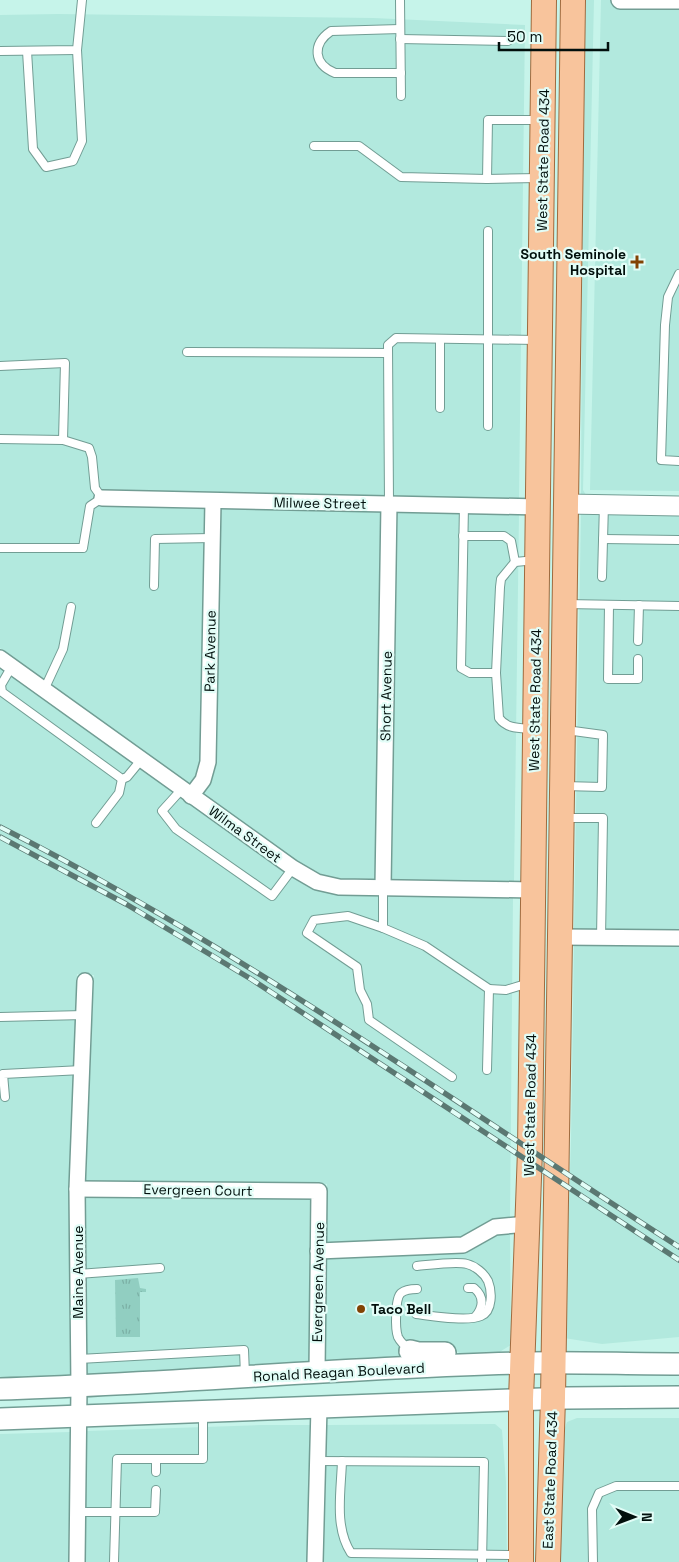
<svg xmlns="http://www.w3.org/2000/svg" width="679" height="1562" viewBox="0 0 679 1562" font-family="'Space Grotesk',sans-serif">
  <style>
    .built { fill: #b2e9de }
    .grass { fill: url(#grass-tufts) }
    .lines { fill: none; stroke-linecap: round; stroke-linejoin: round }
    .service-casing { stroke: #729d94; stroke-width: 10 }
    .minor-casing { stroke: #729d94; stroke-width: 18 }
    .tertiary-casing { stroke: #729d94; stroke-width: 21 }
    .secondary-casing { stroke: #729d94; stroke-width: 24 }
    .primary-casing { stroke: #9f6b3f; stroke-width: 26 }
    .service { stroke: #fff; stroke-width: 8 }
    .minor { stroke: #fff; stroke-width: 15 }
    .tertiary { stroke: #fff; stroke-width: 19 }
    .secondary { stroke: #fff; stroke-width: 21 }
    .primary { stroke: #f8c49c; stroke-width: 24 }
    .rail-casing { stroke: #5b7872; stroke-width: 5.5 }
    .rail { stroke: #e2fdf7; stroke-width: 4; stroke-dasharray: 11; stroke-linecap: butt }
    .poi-dot { fill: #824304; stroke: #e2fdf7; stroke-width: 2 }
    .labels { text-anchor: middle; stroke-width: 4.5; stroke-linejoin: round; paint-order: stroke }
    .street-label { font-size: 14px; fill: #010f0c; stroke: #e2fdf7 }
    .poi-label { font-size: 14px; font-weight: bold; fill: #010f0c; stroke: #e2fdf7; text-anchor: end }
  </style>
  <defs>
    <pattern id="grass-tufts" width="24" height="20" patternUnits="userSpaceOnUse" patternTransform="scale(1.25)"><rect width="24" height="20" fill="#91cec1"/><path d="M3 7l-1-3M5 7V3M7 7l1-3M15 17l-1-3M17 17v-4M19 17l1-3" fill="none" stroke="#7bb0a5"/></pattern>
  </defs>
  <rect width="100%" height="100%" fill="#c6f4ea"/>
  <g class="built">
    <path d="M586,0H594L583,490L586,495L581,496L583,91Z"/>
    <path d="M601,0H679V491L590,490Z"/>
    <path d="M58,14L373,18L525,25L519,499L94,490V505L204,508L200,761L195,777L189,785L0,648V15Z"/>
    <path d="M221,509L381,511L375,880L340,879L320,875L303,866L202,794L211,782L217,762Z"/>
    <path d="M581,511L679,513V931L574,930Z"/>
    <path d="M398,512L519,514L514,882L392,880Z"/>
    <path d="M0,667L293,878L313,888L339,894L513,897L510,1218L491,1221L461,1238L326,1244L327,1184L86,1181L94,975L77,974L69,1181L70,1376L0,1379Z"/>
    <path d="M574,945L679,946V1337L602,1344L564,1338L571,1141Z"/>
    <path d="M86,1196L310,1199L309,1245V1364L87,1375Z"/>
    <path d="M510,1233L511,1345L493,1356L465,1357L451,1347L416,1345L408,1341L398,1353L411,1360L326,1364V1259L464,1253L499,1234Z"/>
    <path d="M577,1418H679V1562H557L561,1439L567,1422Z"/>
    <path d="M495,1424L502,1430L506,1482L507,1562H324L327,1425Z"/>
    <path d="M261,1425H310L307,1562H85L87,1431Z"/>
    <path d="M70,1432L68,1562H0V1434Z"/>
  </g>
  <path class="grass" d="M138,1278L140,1288L146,1289V1292H140V1337H116L115,1280Z"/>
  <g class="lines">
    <g class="service-casing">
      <g id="service">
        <path d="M400,0L401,96"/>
        <path d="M400,29L331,31C312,44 313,64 335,73H401"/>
        <path d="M400,39L508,41"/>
        <path d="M0,51L77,50L82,0"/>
        <path d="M27,51L33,149L46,167L73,161L82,141L77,50"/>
        <path d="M314,146H359L401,177L487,179"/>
        <path d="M539,178L487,179L488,120H541"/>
        <path d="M679,274L668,297L665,325L661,460L679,461"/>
        <path d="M187,352L388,353"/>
        <path d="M0,366L65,363L63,440"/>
        <path d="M440,408V339"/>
        <path d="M488,426V231"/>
        <path d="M0,439L63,440L89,448L92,457L95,488L102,498L90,506L83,548H0"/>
        <path d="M389,504L388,345L396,338L536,340"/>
        <path d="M464,505L461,668L470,673H496"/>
        <path d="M463,536H504L511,541L515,562"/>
        <path d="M603,539L679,540"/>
        <path d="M602,577L604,504"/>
        <path d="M154,586L155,539L212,538"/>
        <path d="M566,604L679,606"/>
        <path d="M609,605L608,679H638V659"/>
        <path d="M638,641L639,605"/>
        <path d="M12,666L1,685L2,692L122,779L127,777L141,760"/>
        <path d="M44,690L63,649L71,607"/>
        <path d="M532,729C519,728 507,729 499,718L496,673L500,587L501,579L515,562L536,560"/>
        <path d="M564,786L602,787L603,735L566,730"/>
        <path d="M182,789L162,811L176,829L272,896L293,868"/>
        <path d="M564,818H603L601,938"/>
        <path d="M96,823L119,793L122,779"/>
        <path d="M383,887V928L425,946L489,989L487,1070"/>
        <path d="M383,928L348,916L314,920L307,933L357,967L360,990L367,1004L369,1020L452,1077"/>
        <path d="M489,989L506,990L529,983"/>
        <path d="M0,1017L84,1015"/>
        <path d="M5,1097L3,1074L82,1070"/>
        <path d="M78,1274L160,1268"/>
        <path d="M468,1288H474C485,1297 483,1308 475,1317"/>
        <path d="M416,1314C432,1316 467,1322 481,1316C493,1311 492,1291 488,1281C484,1273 475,1266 467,1264C456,1261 429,1265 417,1266"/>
        <path d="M409,1349C405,1346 400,1341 398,1337C395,1329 395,1298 401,1293C406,1289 412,1289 417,1289"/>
        <path d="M79,1359L244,1350L245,1375"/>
        <path d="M317,1461L484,1462L482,1562"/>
        <path d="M342,1461C341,1492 334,1527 351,1553L517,1555"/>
        <path d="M156,1472V1459"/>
        <path d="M77,1512H155L156,1490"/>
        <path d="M114,1562L117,1459H203V1413"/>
        <path d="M593,1562L592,1509L599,1493L616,1486H679"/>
      </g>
    </g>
    <g class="minor-casing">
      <g id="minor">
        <path d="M619,0L620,1H679"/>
        <path d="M102,498L539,507"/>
        <path d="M0,658L293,868L317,882L339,887L533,890"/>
        <path d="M191,796L203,780L208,762L213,501"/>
        <path d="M383,887L389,504"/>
        <path d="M560,937L679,938"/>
        <path d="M77,1189L319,1191L317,1372"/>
        <path d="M318,1251L463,1245L495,1227L527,1224"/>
        <path d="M77,1562L79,1387L77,1189L85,981"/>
        <path d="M315,1562L319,1407"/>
      </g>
    </g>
    <g class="tertiary-casing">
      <path id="tertiary" d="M566,504L679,506"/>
    </g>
    <g class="secondary-casing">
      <g id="secondary">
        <path d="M410,1351L418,1353H445"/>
        <path d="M0,1389C175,1384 349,1367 524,1363C576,1362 627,1364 679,1364"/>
        <path d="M0,1419L567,1398L679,1397"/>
      </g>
    </g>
    <g class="primary-casing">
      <g id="primary">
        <path d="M521,1562V1399L530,1150L544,0"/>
        <path d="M548,1562L553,1398L560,937L573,0"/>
      </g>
    </g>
    <use href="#service" class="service"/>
    <use href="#minor" class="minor"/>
    <use href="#tertiary" class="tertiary"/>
    <use href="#secondary" class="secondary"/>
    <use href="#primary" class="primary"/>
    <g class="rail-casing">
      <g id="rail">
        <path d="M0,827C238,947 455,1103 679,1247"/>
        <path d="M0,837L126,904L251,979L679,1260"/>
      </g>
    </g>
    <use href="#rail" class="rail"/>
  </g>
  <g class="poi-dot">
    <path d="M634.5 254.5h5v5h5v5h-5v5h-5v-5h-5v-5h5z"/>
    <circle cx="361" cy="1309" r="5"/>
  </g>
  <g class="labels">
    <g class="street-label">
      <text transform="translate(543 160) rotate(-89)" y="5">West State Road 434</text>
      <text transform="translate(320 503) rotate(1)" y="5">Milwee Street</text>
      <text transform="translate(210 651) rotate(-89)" y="5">Park Avenue</text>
      <text transform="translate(386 696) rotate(-89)" y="5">Short Avenue</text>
      <text transform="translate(535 700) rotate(-89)" y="5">West State Road 434</text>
      <text transform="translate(245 834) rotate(36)" y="5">Wilma Street</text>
      <text transform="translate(530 1105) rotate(-89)" y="5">West State Road 434</text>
      <text transform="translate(198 1190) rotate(1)" y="5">Evergreen Court</text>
      <text transform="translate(78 1272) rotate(-90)" y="5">Maine Avenue</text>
      <text transform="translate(318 1282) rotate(-89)" y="5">Evergreen Avenue</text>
      <text transform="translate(339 1372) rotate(-3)" y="5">Ronald Reagan Boulevard</text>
      <text transform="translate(550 1480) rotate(-88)" y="5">East State Road 434</text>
    </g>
    <g class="poi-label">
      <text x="626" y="259">South Seminole<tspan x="626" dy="16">Hospital</tspan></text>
      <text x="371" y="1314" text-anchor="start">Taco Bell</text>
    </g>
  </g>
  <g transform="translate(634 1517) rotate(91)" stroke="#e2fdf7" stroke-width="4" paint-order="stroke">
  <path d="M0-4L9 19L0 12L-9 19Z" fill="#010f0c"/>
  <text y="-8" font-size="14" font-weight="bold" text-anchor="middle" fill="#010f0c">N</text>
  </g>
  <path d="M499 42v8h109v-8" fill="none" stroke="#010f0c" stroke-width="2.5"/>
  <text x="507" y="42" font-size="15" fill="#010f0c" stroke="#e2fdf7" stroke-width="4" paint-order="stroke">50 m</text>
</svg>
